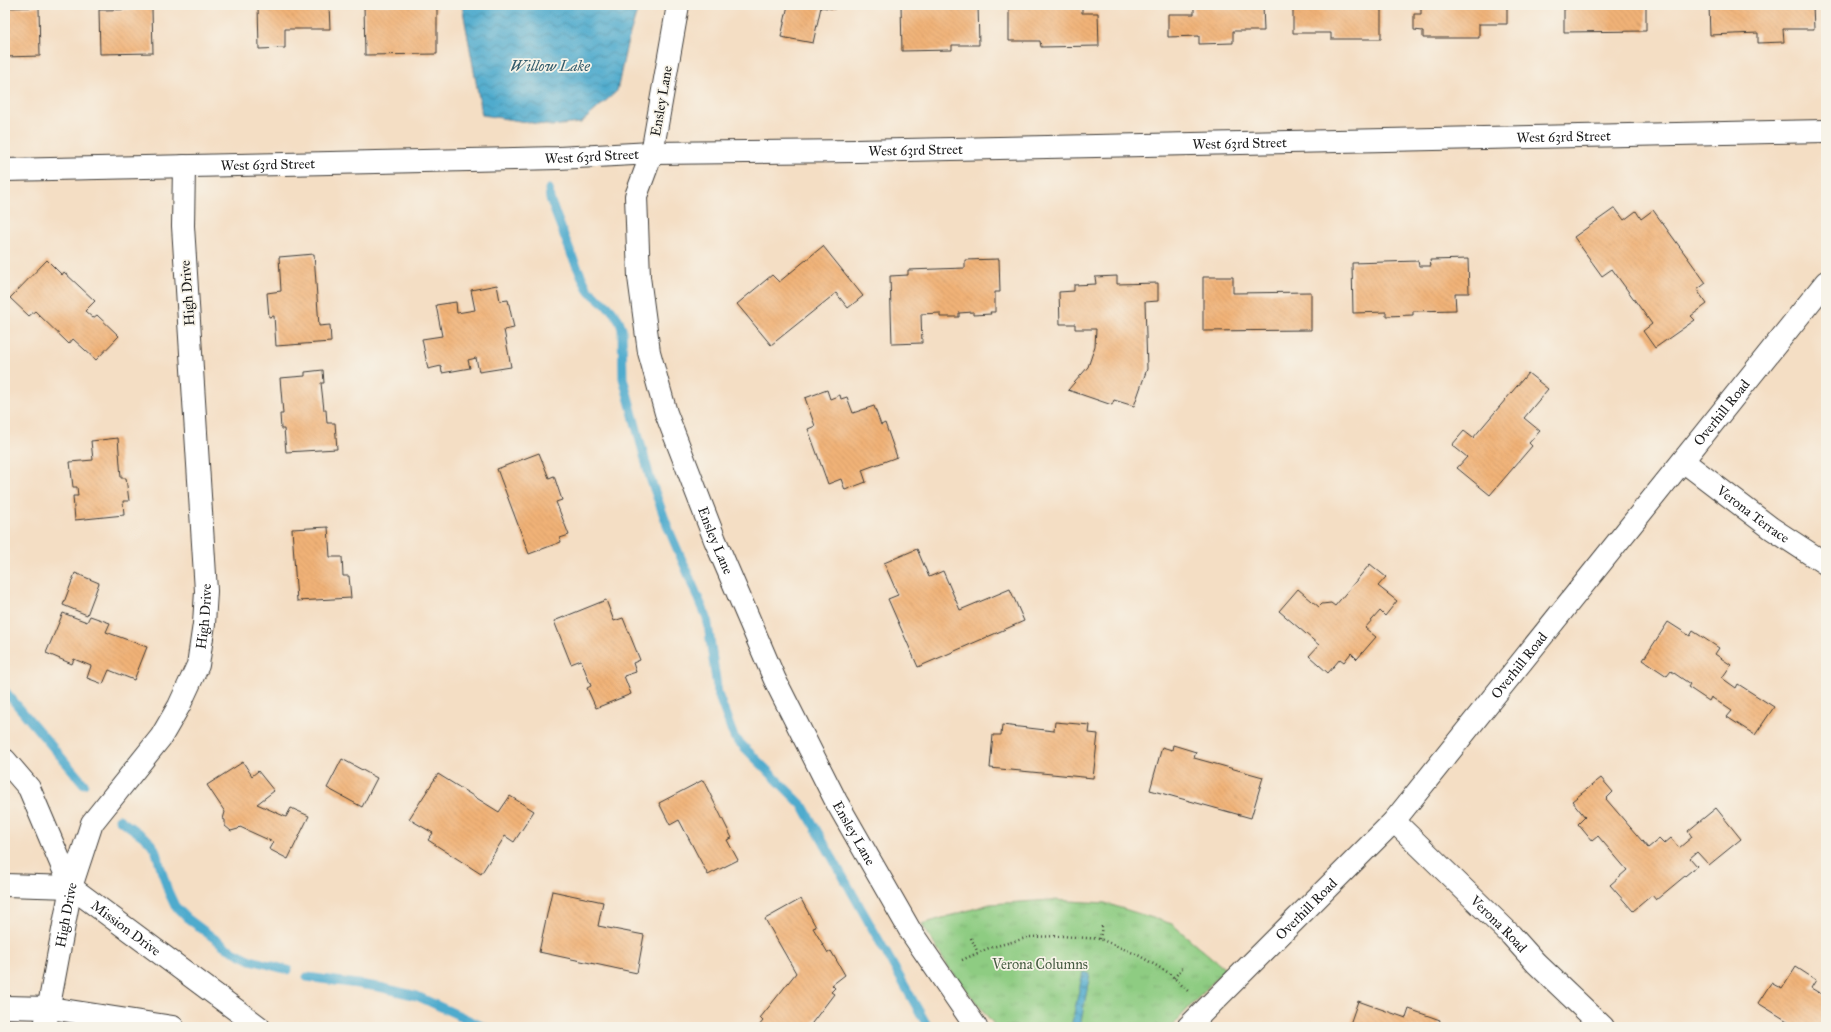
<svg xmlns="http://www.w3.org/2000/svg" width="1831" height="1032" viewBox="0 0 1831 1032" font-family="'IM FELL Great Primer',serif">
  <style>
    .park { fill: url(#park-tufts); stroke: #55744f }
    .water { fill: url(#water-waves); stroke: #366474 }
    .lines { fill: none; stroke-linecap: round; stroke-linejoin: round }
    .stream { stroke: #4fabcd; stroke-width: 9 }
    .building { fill: url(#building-back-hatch) }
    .minor-casing { stroke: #3c3935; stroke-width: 24 }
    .major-casing { stroke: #3c3935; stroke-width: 24 }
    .path { stroke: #3c3935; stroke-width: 2.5; stroke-dasharray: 1 3; stroke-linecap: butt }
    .minor { stroke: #fff; stroke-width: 22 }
    .major { stroke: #fff; stroke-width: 22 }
    .labels { text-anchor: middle; stroke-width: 3.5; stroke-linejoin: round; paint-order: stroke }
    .street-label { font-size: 14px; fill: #1c1c1c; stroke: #f7f3e8 }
    .park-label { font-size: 14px; fill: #445a40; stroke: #f7f3e8 }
    .water-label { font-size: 15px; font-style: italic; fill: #335c6c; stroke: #f7f3e8 }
  </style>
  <defs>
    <pattern id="park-tufts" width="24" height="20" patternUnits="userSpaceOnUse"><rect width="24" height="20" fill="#8ecc82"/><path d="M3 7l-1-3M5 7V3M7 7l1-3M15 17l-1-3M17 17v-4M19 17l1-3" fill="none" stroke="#7aaf70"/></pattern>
    <pattern id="water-waves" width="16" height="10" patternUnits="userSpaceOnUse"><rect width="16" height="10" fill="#4fabcd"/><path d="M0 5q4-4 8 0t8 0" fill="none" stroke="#418aa6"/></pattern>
    <pattern id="building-back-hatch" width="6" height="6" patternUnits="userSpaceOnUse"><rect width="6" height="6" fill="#f1b277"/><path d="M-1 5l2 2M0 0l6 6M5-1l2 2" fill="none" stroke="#ce9866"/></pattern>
  </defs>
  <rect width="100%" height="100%" fill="#f7f3e8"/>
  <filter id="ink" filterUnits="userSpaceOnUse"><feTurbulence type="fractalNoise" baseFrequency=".025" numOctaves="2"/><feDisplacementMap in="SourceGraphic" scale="8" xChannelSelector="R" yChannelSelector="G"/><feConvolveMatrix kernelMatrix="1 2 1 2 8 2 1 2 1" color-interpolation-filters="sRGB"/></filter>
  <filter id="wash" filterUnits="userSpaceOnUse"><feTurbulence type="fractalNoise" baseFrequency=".012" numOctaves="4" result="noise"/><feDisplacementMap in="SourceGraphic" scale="16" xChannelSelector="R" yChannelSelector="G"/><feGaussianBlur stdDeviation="0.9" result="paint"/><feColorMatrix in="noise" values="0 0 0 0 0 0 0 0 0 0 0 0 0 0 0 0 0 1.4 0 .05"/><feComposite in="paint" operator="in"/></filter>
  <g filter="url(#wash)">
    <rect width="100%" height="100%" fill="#f4dec4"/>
    <path class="park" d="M1052,900L1105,903L1172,924L1225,969L1171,1027H996L948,967L922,924L990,904Z"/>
    <g class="water">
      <path d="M462,5H639L627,44L617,91L581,123L551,126L482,115Z"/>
      <path d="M1083,972L1090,974L1080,1027H1071Z"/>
    </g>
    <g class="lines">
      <g class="stream">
        <path d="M549,189L550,199L572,256L588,290L612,310L619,320L622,329L623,378L650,478L669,530L707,618L718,694L734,737L803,806L928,1027"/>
        <path d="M5,691L84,784"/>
        <path d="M119,819L148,840L155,849L168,891L175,906L187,918L227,948L251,960L288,970"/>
        <path d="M307,977L379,987L417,996L484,1027"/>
      </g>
    </g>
    <g id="blocks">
      <g class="building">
        <path d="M258,5H329L330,29H285V48L259,49Z"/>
        <path d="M364,5H437V54L365,55Z"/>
        <path d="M788,5H836L835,9L821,7L813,43L781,37Z"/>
        <path d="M901,5H978L979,45H952V50L902,51Z"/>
        <path d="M1009,5H1076L1077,7H1082V13H1098L1099,46L1041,47L1040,41H1009Z"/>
        <path d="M1194,5H1263L1264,31H1233V43L1199,44V36L1168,37V14H1194Z"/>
        <path d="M1293,5H1381V39H1331V33H1293Z"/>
        <path d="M1421,5H1507V24H1479V38H1423V31L1414,30V14H1421Z"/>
        <path d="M1564,5H1646V31L1564,32Z"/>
        <path d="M1709,5H1813L1814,29H1783L1784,42L1758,43V33L1710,35Z"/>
        <path d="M39,7L40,56L5,57V8Z"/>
        <path d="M152,9L153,53L100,54L99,10Z"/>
        <path d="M1615,208L1624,220L1636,211L1641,219L1653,210L1706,283L1697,290L1707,304L1691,316L1695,320L1655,348L1643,331L1652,324L1612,269L1602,276L1574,237Z"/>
        <path d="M823,246L863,296L848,308L836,293L771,345L737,304L772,275L779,282Z"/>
        <path d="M314,254L319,326L330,325L331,342L276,346L274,316L269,317L267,293L281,291L279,257Z"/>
        <path d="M999,259L1000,292H995V312H990L991,314L973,315V312L959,313V317H940V313L921,314L922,343L892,344L890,276L908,275V270L965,268V260Z"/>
        <path d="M1468,259L1469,293H1455L1456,310L1413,311V315L1386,316V312L1353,313L1352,263L1418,261L1419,266H1431L1430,260Z"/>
        <path d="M47,260L62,275L64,272L95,301L85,311L93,318L97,315L119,336L96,360L73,339L69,344L35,311L29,316L10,298Z"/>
        <path d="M1117,276V284L1158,283V301L1145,302L1147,369L1134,406L1114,400L1112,405L1068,390L1088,367L1095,346L1096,329H1075V324H1060L1059,292L1074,291V285L1096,284L1095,277Z"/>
        <path d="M1203,277H1233V293L1311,292V330L1203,331Z"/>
        <path d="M497,285L500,301L508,300L514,328L504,330L511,367L479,372L476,358L468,360L470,368L442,373L441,366L428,369L422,339L442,336L436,305L456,302L457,313L475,310L471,290Z"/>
        <path d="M323,370L324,383H321L324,410H326L327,423H335L337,449L286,452L284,429H281L280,414H283L280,378L305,376V372Z"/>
        <path d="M1528,373L1548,389L1524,418L1540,431L1529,443L1532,446L1490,495L1457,468L1467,457L1452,445L1464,431L1473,438Z"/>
        <path d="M827,390L830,399L840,395L841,399L847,397L853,413L874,406L881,425L885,423L897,457L862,470L866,482L845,490L841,479L828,484L808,429L815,426L805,398Z"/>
        <path d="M118,438L121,478H126L129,501H123L124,515L75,520L73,496H78L77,487H73L70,462L93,460L91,441Z"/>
        <path d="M539,453L549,478L554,476L562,500L556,502L569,535L560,538L561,542L529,554L497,469Z"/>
        <path d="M328,527L330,557H342L343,576H349L351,598L297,601L292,529Z"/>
        <path d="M917,549L929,577L943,571L960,610L1010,589L1024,621L918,667L888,599L898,595L884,563Z"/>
        <path d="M1370,564L1386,577L1378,586L1397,601L1385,616L1380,611L1365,628L1376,637L1357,659L1351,653L1344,662L1340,659L1328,673L1309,656L1319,645L1279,611L1298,589L1319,607L1322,604L1331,603L1335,606Z"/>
        <path d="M75,573L99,583L87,615L63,605Z"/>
        <path d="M606,600L614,621L623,618L640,660L633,663L636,672L624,676L631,694L596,708L587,688L591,686L581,660L571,664L554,621Z"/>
        <path d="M63,613L87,622L90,616L110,623L106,632L147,647L134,680L109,670L103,684L87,678L91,666L74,659L72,664L46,653Z"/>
        <path d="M1668,622L1690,636L1693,631L1719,648L1715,654L1731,665L1722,678L1736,688L1738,684L1774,707L1755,735L1727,717L1732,711L1711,697L1709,701L1688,687L1690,684L1671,671L1667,676L1643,660Z"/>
        <path d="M1055,722L1090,725L1089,733L1098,734L1093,778L990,768L993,735H1001L1002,725L1054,731Z"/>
        <path d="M1173,745L1196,752L1194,758L1263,777L1251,818L1150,790L1162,747L1172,750Z"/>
        <path d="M342,759L377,778L362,807L327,788Z"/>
        <path d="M243,762L252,776L258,771L274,791L257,804L286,817L291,808L309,816L288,859L269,849L273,842L240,827L238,829L231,831L225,826V820L223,819L225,812L207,785Z"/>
        <path d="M438,774L499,812L510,796L534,811L514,842L505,836L481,874L428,840L433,833L409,819Z"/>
        <path d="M1601,778L1613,792L1606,799L1648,848L1659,839L1664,844L1671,838L1679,848L1692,837L1688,831L1716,808L1741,839L1709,865L1697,852L1690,858L1697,866L1656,900L1652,895L1633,911L1610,885L1627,870L1598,836L1592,841L1578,824L1585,817L1572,801Z"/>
        <path d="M703,780L732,838L727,840L738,860L708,875L679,820L670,825L659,803Z"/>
        <path d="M552,891L603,902L598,926L644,935L637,973L539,952Z"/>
        <path d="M801,899L816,927L813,928L828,953L831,951L845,975L832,985L835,988L831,992L834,994L809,1027H758L763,1021L760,1018L796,973L765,919Z"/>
        <path d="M1796,967L1816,980L1811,988L1826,997V1027H1797L1758,1003L1771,983L1782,989Z"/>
        <path d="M1358,1001L1406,1018L1409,1009L1440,1020L1438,1027H1349Z"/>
      </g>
    </g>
  </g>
  <g filter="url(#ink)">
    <use href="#blocks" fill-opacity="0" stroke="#3c3935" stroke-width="1"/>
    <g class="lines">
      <g class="minor-casing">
        <g id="minor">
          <path id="s1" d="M678,5L652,153L636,196L639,277L649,352L666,413L715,540L775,680L836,801L911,932L976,1027"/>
          <path id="s2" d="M1683,461L1771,528L1826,564"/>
          <path id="s3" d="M5,760L29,788L71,887L259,1027"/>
          <path id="s4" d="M1394,821L1511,935L1536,963L1603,1027"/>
          <path d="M5,885L71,887"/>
          <path d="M5,1007L50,1008L173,1027"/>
          <path id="s5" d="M45,1027L71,887L92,823L161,737L179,706L198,665L204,624L206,591L183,226L184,166"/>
          <path id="s6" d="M1188,1027L1394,821L1826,282"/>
        </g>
      </g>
      <g class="major-casing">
        <g id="major">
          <path id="s7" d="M5,170L558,158L652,153L856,151L1826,131"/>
        </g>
      </g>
      <g class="path">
        <path d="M971,938L978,953"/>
        <path d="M1100,939L1102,926"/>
        <path d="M962,960L989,948L1030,937L1062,936L1100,939L1138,955L1169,973L1188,991"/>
        <path d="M1174,978L1184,966"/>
      </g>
      <use href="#minor" class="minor"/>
      <use href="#major" class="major"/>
    </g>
  </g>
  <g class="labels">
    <g class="street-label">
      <text transform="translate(661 101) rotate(-80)" y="5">Ensley Lane</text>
      <text dy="5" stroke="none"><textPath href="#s7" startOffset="1559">West 63rd Street</textPath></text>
      <text dy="5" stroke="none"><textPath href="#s7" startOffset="1235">West 63rd Street</textPath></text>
      <text dy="5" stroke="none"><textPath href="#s7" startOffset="911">West 63rd Street</textPath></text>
      <text dy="5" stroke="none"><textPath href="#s7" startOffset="587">West 63rd Street</textPath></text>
      <text dy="5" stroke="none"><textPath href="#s7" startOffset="263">West 63rd Street</textPath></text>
      <text transform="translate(187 293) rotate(-94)" y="5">High Drive</text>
      <text dy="5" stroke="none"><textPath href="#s6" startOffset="815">Overhill Road</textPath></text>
      <text dy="5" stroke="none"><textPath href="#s2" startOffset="88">Verona Terrace</textPath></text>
      <text dy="5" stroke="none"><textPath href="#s1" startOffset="553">Ensley Lane</textPath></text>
      <text dy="5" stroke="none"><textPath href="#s5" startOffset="450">High Drive</textPath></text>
      <text dy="5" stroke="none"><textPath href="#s6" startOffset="491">Overhill Road</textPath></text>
      <text dy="5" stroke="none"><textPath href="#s1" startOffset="877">Ensley Lane</textPath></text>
      <text dy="5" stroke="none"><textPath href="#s6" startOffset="167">Overhill Road</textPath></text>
      <text dy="5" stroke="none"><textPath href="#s5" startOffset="114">High Drive</textPath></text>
      <text dy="5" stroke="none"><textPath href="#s4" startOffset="147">Verona Road</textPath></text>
      <text dy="5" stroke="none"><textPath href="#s3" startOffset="213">Mission Drive</textPath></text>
    </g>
    <g class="park-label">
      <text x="1040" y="969">Verona Columns</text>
    </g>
    <g class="water-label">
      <text x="550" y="71">Willow Lake</text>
    </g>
  </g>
  <rect width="1831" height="1032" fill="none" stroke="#f7f3e8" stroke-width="20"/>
</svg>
